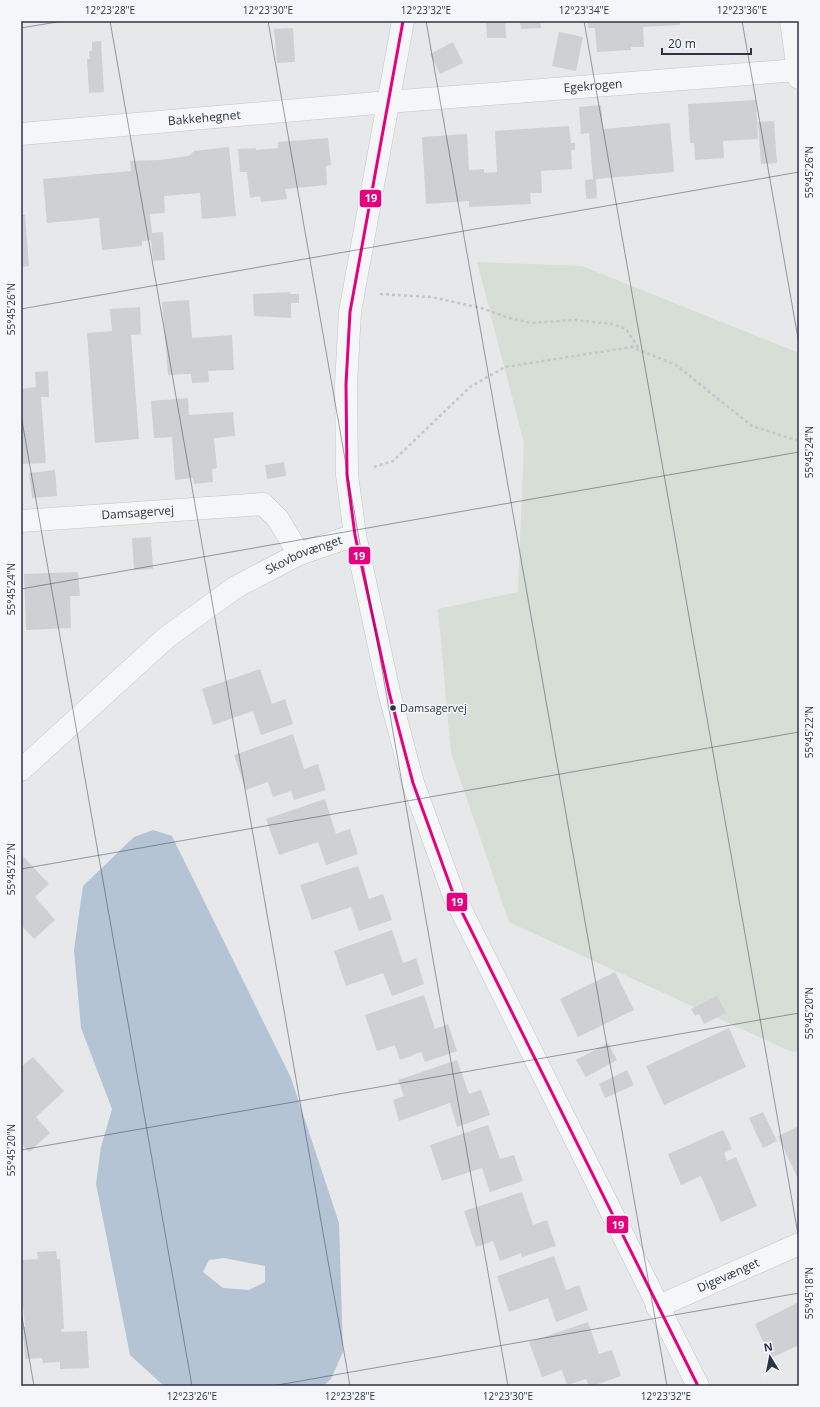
<svg xmlns="http://www.w3.org/2000/svg" width="820" height="1407" viewBox="0 0 820 1407" font-family="'Open Sans',sans-serif">
  <style>
    .green { fill: #d6ded6 }
    .water { fill: #b4c4d5; fill-rule: evenodd }
    .building { fill: #ced0d3 }
    .lines { fill: none; stroke-linecap: round; stroke-linejoin: round }
    .minor-casing { stroke: #c4c6c8; stroke-width: 23 }
    .path { stroke: #c5c6ca; stroke-width: 2.5; stroke-dasharray: 3 3; stroke-linecap: butt }
    .minor { stroke: #f5f6f7; stroke-width: 22 }
    .bus-1-casing { stroke: #f4f6f9; stroke-width: 6 }
    .bus-1 { stroke: #e5007d; stroke-width: 3 }
    .ticks { fill: none; stroke: #2b3445; stroke-width: 1; stroke-opacity: 0.45 }
    .bus-dot { fill: #2b3445; stroke: #f4f6f9; stroke-width: 1.5 }
    .labels { text-anchor: middle; stroke-width: 3; stroke-linejoin: round; paint-order: stroke }
    .bus-label { font-size: 11px; fill: #2b3445; stroke: #f4f6f9; text-anchor: start }
    .street-label { font-size: 12px; fill: #2b3445; stroke: #f4f6f9 }
    .line-badge { stroke: #f4f6f9; stroke-width: 1.5 }
    .badge-label { font-size: 11px; text-anchor: middle; font-weight: bold; fill: #fff }
    .neatline { fill: none; stroke: #2b3445; stroke-width: 1.5 }
    .ticks-label { font-size: 10px; text-anchor: middle; fill: #2b3445 }
  </style>
  <rect width="100%" height="100%" fill="#e6e8ea"/>
  <path class="green" d="M477,262L582,266L799,353V1051L792,1052L509,922L451,753L438,609L518,592L524,443Z"/>
  <path class="water" d="M153,830L172,836L291,1078L339,1223L343,1352L331,1379L323,1386H164L130,1355L96,1184L101,1147L112,1109L81,1028L74,950L83,886L134,837ZM224,1258L265,1266V1282L249,1290L223,1288L203,1272L209,1260Z"/>
  <g class="building">
    <path d="M486,21H540L541,28L521,29L520,22L505,23L506,38H487Z"/>
    <path d="M588,21H680V25L643,27L644,47H631V50L597,52L595,28H588Z"/>
    <path d="M293,28L295,62L277,63L274,29Z"/>
    <path d="M559,32L583,37L576,71L552,66Z"/>
    <path d="M101,41L104,92L89,93L87,59H90L89,51H92V42Z"/>
    <path d="M453,42L463,63L440,74L430,54Z"/>
    <path d="M756,100L758,139L723,141L724,158L695,160L694,143H690L688,104Z"/>
    <path d="M601,105L603,129L670,123L674,172L596,179L597,198L586,199L585,180L593,179L589,133L581,134L579,107Z"/>
    <path d="M774,121L777,163L761,164L758,122Z"/>
    <path d="M569,126L571,143H575V150H571L572,169L541,171L542,193H530L531,204L469,207V201L426,204L422,137L467,134L469,170L484,169V173L497,172L495,131Z"/>
    <path d="M328,138L331,165L326,166L327,185L285,189L287,199L261,202L260,196L250,198L247,172H240L238,149L256,148V150L278,148V142Z"/>
    <path d="M229,147L236,216L202,219L200,193L164,196L165,213L150,214L152,233L163,232L165,260L153,261L151,240L142,241V246L102,250L99,218L47,223L43,179L131,171L130,161L159,160L189,156L194,151Z"/>
    <path d="M21,215H25L29,266L21,267Z"/>
    <path d="M290,292V294H299V303H291V318L254,316L253,294Z"/>
    <path d="M189,300L192,338L232,335L234,370L208,371L209,382L192,383L191,374L168,375L162,302Z"/>
    <path d="M140,307L141,334L131,335L139,439L95,443L87,333L112,331L110,309Z"/>
    <path d="M48,371L49,397H41L46,463L21,464V389L36,387L35,372Z"/>
    <path d="M188,398L189,415L233,412L235,436L214,438L217,468L212,469L213,482L194,484L193,478L175,480L172,437L154,438L151,401Z"/>
    <path d="M284,462L286,476L267,479L265,465Z"/>
    <path d="M55,470L57,496L32,498L29,473Z"/>
    <path d="M151,537L153,569L134,570L132,538Z"/>
    <path d="M78,572L80,596H70L71,628L26,630L24,574Z"/>
    <path d="M260,669L272,704L285,699L293,724L261,735L253,711L213,725L202,689Z"/>
    <path d="M293,734L304,769L318,764L326,790L294,800L291,791L273,797L268,782L246,790L234,755Z"/>
    <path d="M325,799L336,834L350,829L358,854L326,865L318,842L279,855L266,819Z"/>
    <path d="M22,855L49,884L35,897L55,920L34,939L21,925V856Z"/>
    <path d="M358,866L369,899L383,894L392,920L359,931L351,907L312,920L300,885Z"/>
    <path d="M392,930L403,963L416,958L424,984L392,996L383,973L346,986L334,951Z"/>
    <path d="M615,972L634,1010L578,1037L560,999Z"/>
    <path d="M424,995L435,1029L448,1024L457,1051L425,1062L421,1052L400,1060L395,1045L377,1051L365,1015Z"/>
    <path d="M717,996L726,1013L704,1024L699,1014L695,1016L691,1009Z"/>
    <path d="M729,1028L746,1067L664,1105L646,1066Z"/>
    <path d="M608,1043L617,1060L586,1077L576,1060Z"/>
    <path d="M33,1057L64,1091L36,1117L50,1133L29,1152L21,1143V1067Z"/>
    <path d="M457,1060L469,1094L481,1090L490,1115L457,1127L450,1103L399,1121L393,1100L404,1096L398,1080Z"/>
    <path d="M627,1070L634,1085L605,1098L599,1084Z"/>
    <path d="M763,1112L777,1141L763,1148L749,1118Z"/>
    <path d="M488,1125L500,1159L514,1155L523,1181L490,1192L482,1168L442,1181L430,1145Z"/>
    <path d="M799,1126V1176L797,1177L778,1136Z"/>
    <path d="M723,1130L732,1149L724,1153L727,1161L736,1157L757,1206L721,1222L701,1176L681,1185L668,1154Z"/>
    <path d="M522,1192L533,1225L547,1220L556,1246L522,1257L521,1253L500,1261L493,1241L476,1247L464,1211Z"/>
    <path d="M56,1251L57,1259H60L64,1329H61V1332L87,1331L89,1368L60,1369V1362L43,1363L42,1358L25,1359L23,1327H25L23,1305H21V1260L38,1259L37,1252Z"/>
    <path d="M554,1256L566,1290L579,1285L588,1310L556,1322L548,1298L509,1312L497,1276Z"/>
    <path d="M799,1302V1345L771,1358L755,1324Z"/>
    <path d="M588,1322L599,1354L612,1350L621,1376L592,1386H589L586,1379L567,1385L562,1370L542,1377L529,1342Z"/>
  </g>
  <g class="lines">
    <g class="minor-casing">
      <g id="minor">
        <path d="M403,21L350,312L346,384L347,475L355,535L389,692L413,783L454,896L698,1386"/>
        <path d="M791,21L799,78"/>
        <path id="s1" d="M21,134L388,102L798,70"/>
        <path id="s2" d="M21,521L263,504L278,519L299,554"/>
        <path id="s3" d="M21,770L167,637L236,587L299,554L355,535"/>
        <path id="s4" d="M657,1307L799,1244"/>
      </g>
    </g>
    <g class="path">
      <path d="M380,294L431,297L481,308L509,318L531,323L574,320L613,324L626,329L639,349"/>
      <path d="M374,467L393,461L470,387L505,367L632,347L676,365L752,426L799,441"/>
    </g>
    <use href="#minor" class="minor"/>
    <g class="bus-1-casing">
      <path id="bus-1" d="M403,21L350,312L346,384L347,475L355,535L389,692L413,783L454,896L698,1386"/>
    </g>
    <use href="#bus-1" class="bus-1"/>
  </g>
  <path class="ticks" d="M110,21L350,1386M268,21L508,1386M426,21L667,1386M584,21L799,1240M742,21L799,344M21,28L63,21M21,309L799,172M21,415L192,1386M21,589L799,452M21,869L799,732M21,1150L799,1013M21,1311L34,1386M272,1386L799,1293"/>
  <circle class="bus-dot" cx="393" cy="708" r="3.5"/>
  <g class="labels">
    <g class="bus-label">
      <text x="400" y="712">Damsagervej</text>
    </g>
    <g class="street-label">
      <text dy="4" stroke="none"><textPath href="#s1" startOffset="574">Egekrogen</textPath></text>
      <text dy="4" stroke="none"><textPath href="#s1" startOffset="184">Bakkehegnet</textPath></text>
      <text dy="4" stroke="none"><textPath href="#s2" startOffset="117">Damsagervej</textPath></text>
      <text dy="4" stroke="none"><textPath href="#s3" startOffset="358">Skovbovænget</textPath></text>
      <text dy="4" stroke="none"><textPath href="#s4" startOffset="78">Digevænget</textPath></text>
    </g>
  </g>
  <g class="line-badge">
    <rect x="359" y="189" width="23" height="19" rx="4" fill="#e5007d"/>
    <rect x="348" y="546" width="23" height="19" rx="4" fill="#e5007d"/>
    <rect x="446" y="892" width="22" height="20" rx="4" fill="#e5007d"/>
    <rect x="606" y="1215" width="23" height="19" rx="4" fill="#e5007d"/>
  </g>
  <g class="badge-label">
    <text x="371" y="202">19</text>
    <text x="359" y="560">19</text>
    <text x="457" y="906">19</text>
    <text x="618" y="1229">19</text>
  </g>
  <rect width="820" height="1407" fill="none" stroke="#f4f6f9" stroke-width="44"/>
  <g transform="translate(770 1357) rotate(350)" stroke="#f4f6f9" stroke-width="3" paint-order="stroke">
  <path d="M0-3L7 15L0 10L-7 15Z" fill="#2b3445"/>
  <text y="-6" font-size="11" font-weight="bold" text-anchor="middle" fill="#2b3445">N</text>
  </g>
  <path d="M662 48v6h89v-6" fill="none" stroke="#2b3445" stroke-width="2"/>
  <text x="668" y="48" font-size="12" fill="#2b3445" stroke="#f4f6f9" stroke-width="3" paint-order="stroke">20 m</text>
  <rect x="22" y="22" width="776" height="1363" class="neatline"/>
  <g class="ticks-label">
    <text x="110" y="14">12°23'28"E</text>
    <text x="268" y="14">12°23'30"E</text>
    <text x="426" y="14">12°23'32"E</text>
    <text x="584" y="14">12°23'34"E</text>
    <text x="742" y="14">12°23'36"E</text>
    <text transform="translate(809 172) rotate(-90)" y="4">55°45'26"N</text>
    <text transform="translate(11 309) rotate(-90)" y="4">55°45'26"N</text>
    <text transform="translate(809 452) rotate(-90)" y="4">55°45'24"N</text>
    <text transform="translate(11 589) rotate(-90)" y="4">55°45'24"N</text>
    <text transform="translate(809 732) rotate(-90)" y="4">55°45'22"N</text>
    <text transform="translate(11 869) rotate(-90)" y="4">55°45'22"N</text>
    <text transform="translate(809 1013) rotate(-90)" y="4">55°45'20"N</text>
    <text transform="translate(11 1150) rotate(-90)" y="4">55°45'20"N</text>
    <text transform="translate(809 1293) rotate(-90)" y="4">55°45'18"N</text>
    <text x="192" y="1400">12°23'26"E</text>
    <text x="350" y="1400">12°23'28"E</text>
    <text x="508" y="1400">12°23'30"E</text>
    <text x="666" y="1400">12°23'32"E</text>
  </g>
</svg>
